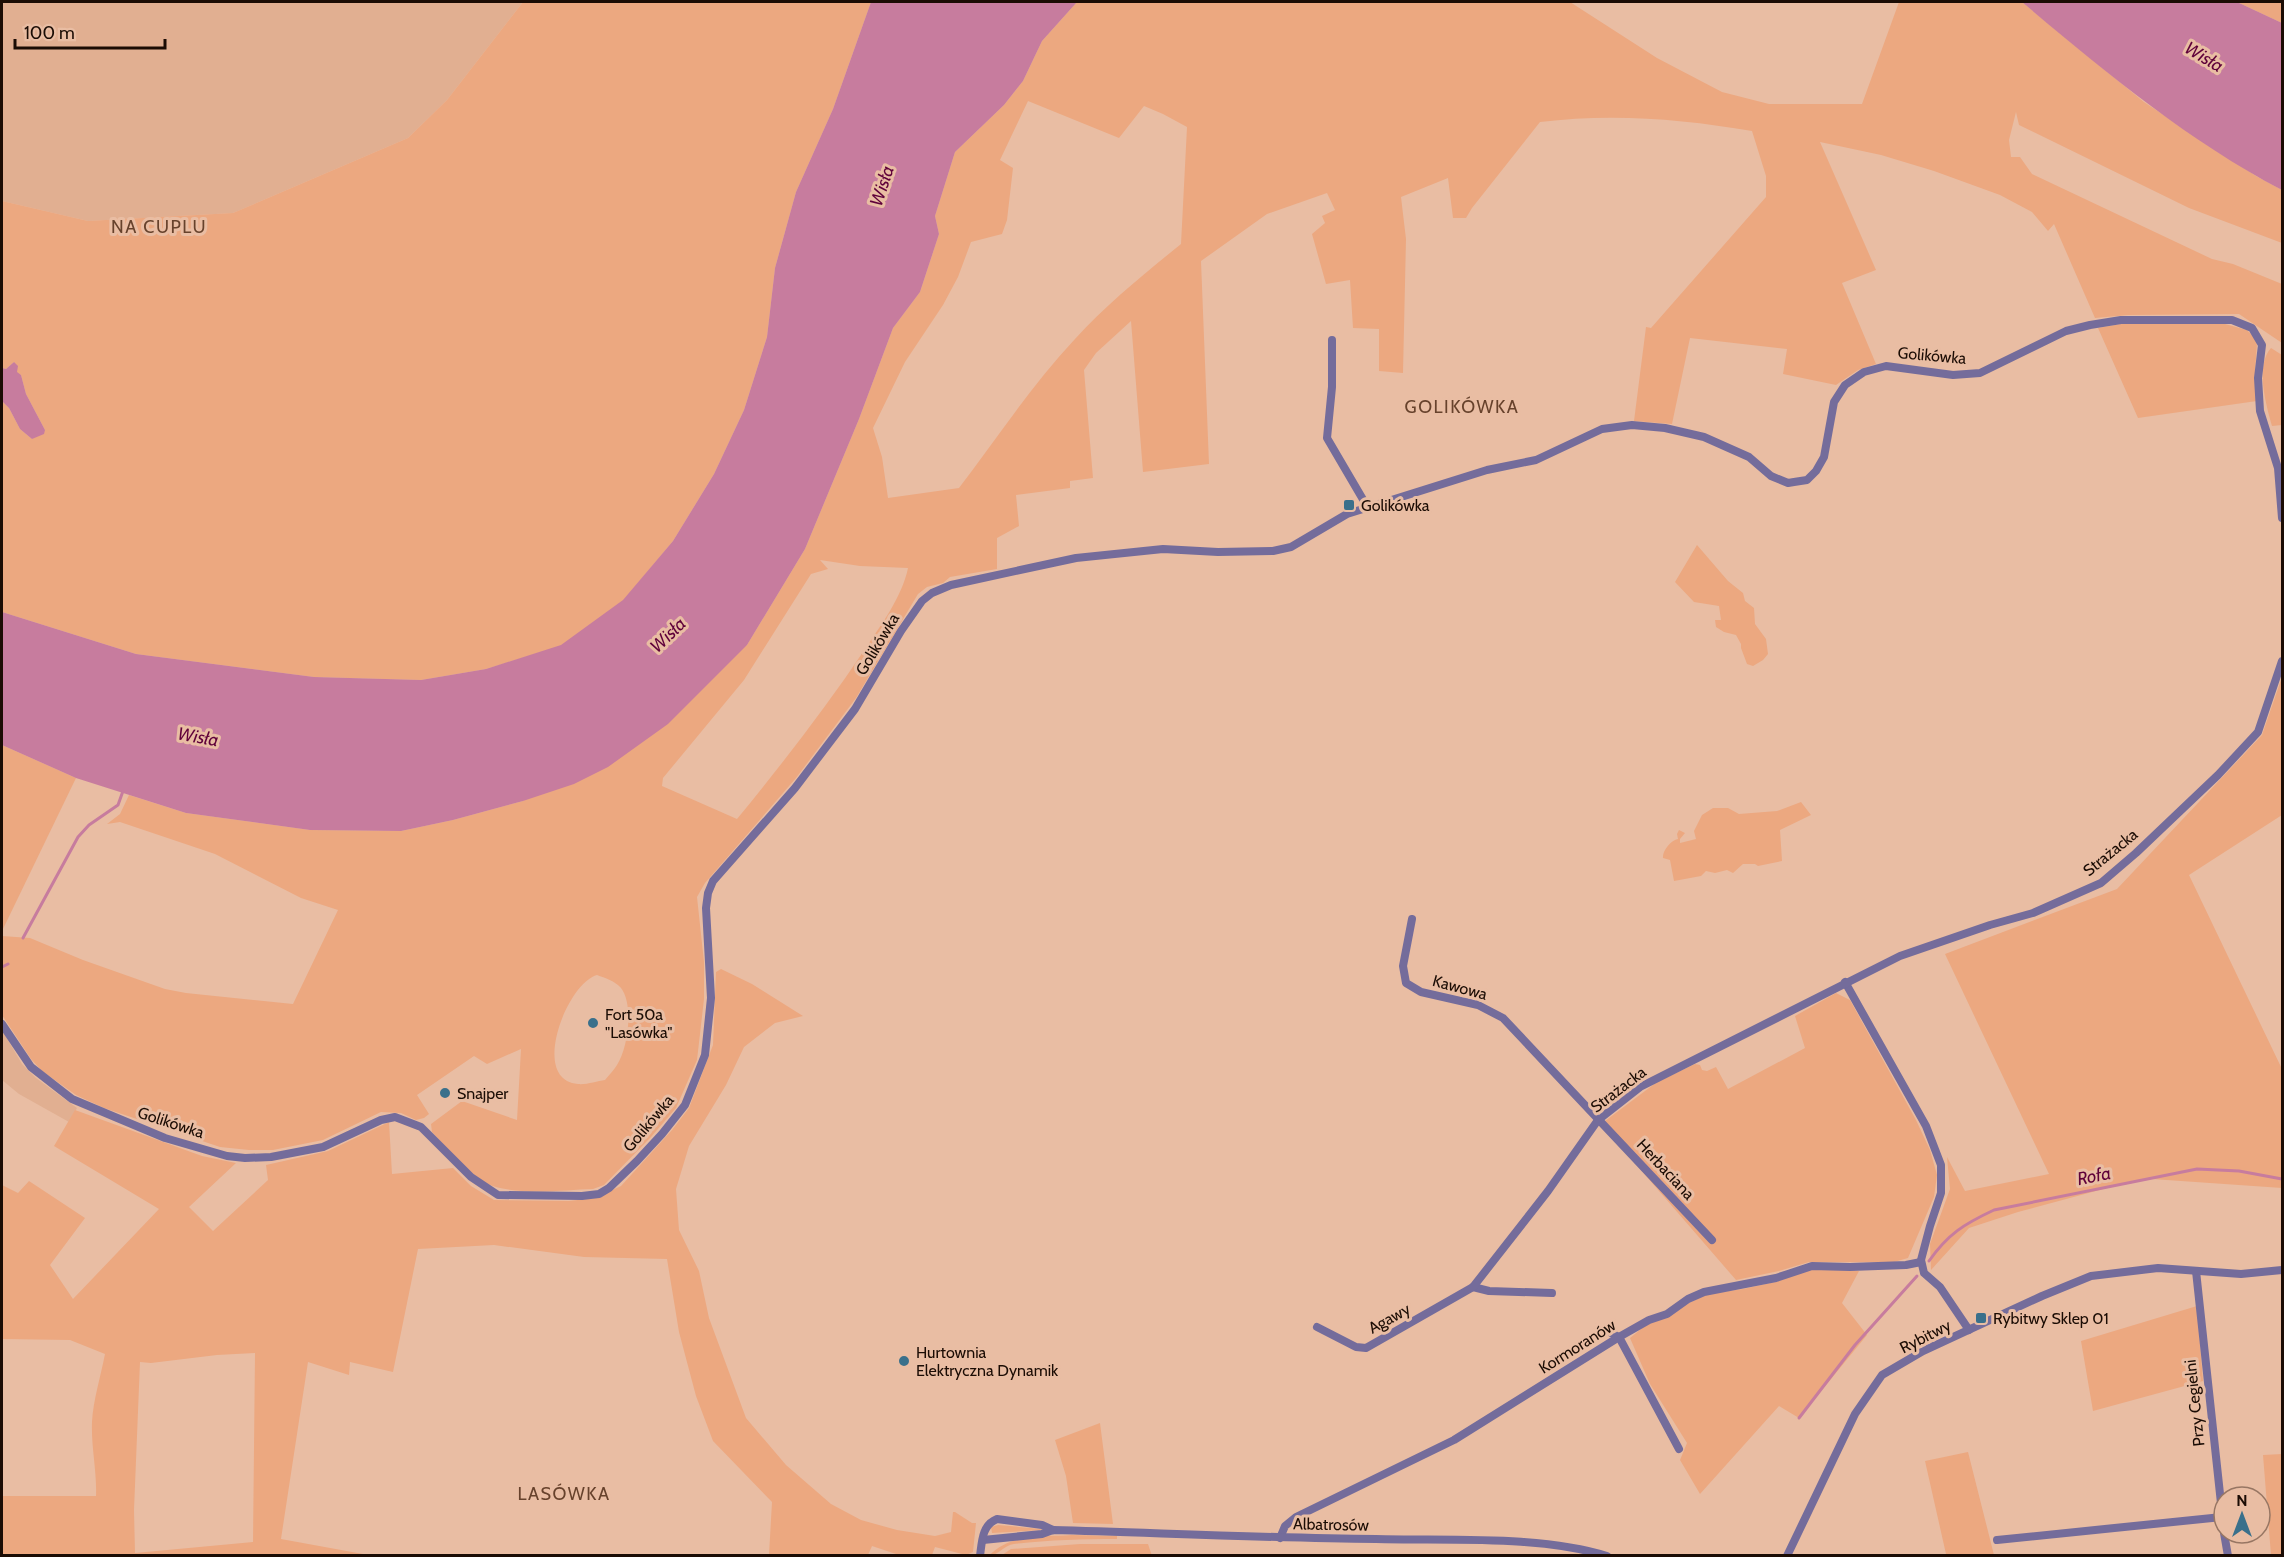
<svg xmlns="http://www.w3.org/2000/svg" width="2284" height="1557" viewBox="0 0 2284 1557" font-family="Cabin,sans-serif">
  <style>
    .built { fill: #e1af91 }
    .green { fill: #eca880; fill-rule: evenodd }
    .water { fill: #c77c9e }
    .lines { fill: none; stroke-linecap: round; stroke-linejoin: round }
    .stream { stroke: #c77c9e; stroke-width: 3 }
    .street { stroke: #746c9b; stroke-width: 8 }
    .poi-dot { fill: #3a708b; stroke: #e9bda3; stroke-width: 2 }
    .labels { text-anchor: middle; stroke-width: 6; stroke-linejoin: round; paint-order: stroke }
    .street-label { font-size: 16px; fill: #1b0c04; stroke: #e9bda3 }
    .poi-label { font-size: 16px; fill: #1b0c04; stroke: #e9bda3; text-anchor: start }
    .water-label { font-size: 18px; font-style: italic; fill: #5f013a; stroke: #e9bda3 }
    .neighbourhood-label { font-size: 18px; letter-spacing: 1.5px; fill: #67422c; stroke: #e9bda3 }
  </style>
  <rect width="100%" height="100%" fill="#e9bda3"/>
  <g class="built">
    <path d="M2,2H523L447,100L408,138L233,213L88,221L2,201Z"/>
    <path d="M2,1030L22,1064L36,1078L77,1108L69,1122L19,1094L2,1080Z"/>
  </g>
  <g class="green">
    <path d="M523,2H871L833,109L796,192L775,268L767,337L744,410L714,474L673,541L623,601L561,646L486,669L421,680L314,677L136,654L2,612V401L9,408L20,429L32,439L45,430L26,394L21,375L17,373L14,362L6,369L2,368V201L88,221L233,213L408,138L447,100Z"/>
    <path d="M1077,2H1570L1657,58L1722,92L1769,104H1862L1899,2H2022L2144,102L2256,176L2282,190V243L2189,208L2019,125L2016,112L2009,140L2011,157H2020L2032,174L2212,259L2233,264L2282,284V343L2239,314L2128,315L2095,318L2054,224L2048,231L2032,212L2000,195L1934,171L1881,155L1820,142L1876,270L1842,283L1876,364L1858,370L1836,385L1783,374L1787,349L1690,338L1672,424L1634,421L1646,327L1651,328L1766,197V176L1752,131C1683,119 1611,113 1540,122L1472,208L1466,218H1453L1448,178L1401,197L1406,239L1403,373L1379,371V329L1353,328L1350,280L1326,284L1312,234L1325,223L1322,216L1335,210L1327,193L1267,214L1201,261L1209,464L1143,472L1131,321L1096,353L1084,370L1093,478L1070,481V488L1016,495L1019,526L997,538V569L950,577L943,583L927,587L918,594L856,698L796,778L705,883L697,897L704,962V999L697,1060L676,1108L651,1137L604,1185L593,1189C560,1190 507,1198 478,1179C461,1167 446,1147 432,1132L431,1124L462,1101L517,1120L521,1049L487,1064L474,1056L417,1095L429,1114L424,1118L416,1120L401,1113L381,1112L323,1140L273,1150H249L220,1147L104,1108L76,1095L42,1071L31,1059L2,1015V936L30,938L83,960L165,989L186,993L293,1004L338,910L301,898L215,854L120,822L107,824L120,814L129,795L186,813L310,830L401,831L453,820L523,801L747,645L805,549L859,419L893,328L920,292L939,234L935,216L955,152L1004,105L1023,81L1042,41ZM1028,101L1119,138L1144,106L1163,114L1187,127L1181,244C1144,274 1107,304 1075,339C1032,385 997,438 959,488L888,498L882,457L873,428L905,362L943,305L958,277L971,242L1002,234L1007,220L1013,168L1000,160ZM820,560L860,566L908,568C902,597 881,625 865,649C825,709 782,764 737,819L662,786L663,778L744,680L811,574L828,569ZM597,975C605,978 615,981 621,988C634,1005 628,1048 617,1065C614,1070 609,1075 605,1080C597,1081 586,1085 578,1084C529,1080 567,983 597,975Z"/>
    <path d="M2237,2H2282V23Z"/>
    <path d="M2121,324H2225L2247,330L2254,337L2257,344L2255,372L2257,401L2138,418L2098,328Z"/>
    <path d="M2271,348L2282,355V425L2272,426C2266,404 2255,366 2271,348Z"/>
    <path d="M1697,545L1728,581L1743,593L1745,601L1754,608L1755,624L1766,639L1768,654L1763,660L1753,666L1747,664L1741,648V644L1736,635L1724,632L1716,627L1715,620H1721L1719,606L1694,602L1675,582Z"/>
    <path d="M2282,677V815L2189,875L2282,1069V1188L2152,1179L2107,1188L2018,1212L1969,1228L1931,1270L1930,1244L1950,1189L1947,1157L1965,1191L2049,1174L1945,954L2117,889L2262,735Z"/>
    <path d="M2,745L76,778L2,931Z"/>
    <path d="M1801,802L1811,815L1780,830L1782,861L1758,866L1755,864H1743L1733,873L1727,870L1715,873L1706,871L1701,876L1674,881L1670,860L1663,858C1662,851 1671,840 1678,839L1677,834L1679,830L1685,833L1680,839V843L1696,839L1694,831L1702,815L1713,808H1728L1739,814L1777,811Z"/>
    <path d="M721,969L752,984L803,1016L775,1023L744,1047L726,1085L689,1146L676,1189L679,1230L699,1271L709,1318L746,1418L786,1465L831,1504L861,1520L897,1530L935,1536L951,1532L953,1512H955L972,1523H976L973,1552L966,1555L935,1547L932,1555H899L872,1546L868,1555H769L772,1502L713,1441L696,1396L679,1332L667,1259L584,1257L494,1245L418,1249L393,1372L350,1362L349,1375L308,1362L281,1539L363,1554V1555H2V1496H96C97,1471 91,1447 92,1422C93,1401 101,1375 105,1354L70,1340L2,1339V1185L18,1193L29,1181L85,1218L50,1265L73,1299L159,1209L54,1146L75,1110L202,1156L236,1163L189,1207L213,1231L268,1180L266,1165L328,1151L389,1122L392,1174L453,1168L471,1186L494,1200L569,1201L595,1198L621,1186L672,1130L689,1108L713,1045L716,972ZM255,1353L253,1542L135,1553L134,1510L140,1362L151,1363L217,1355Z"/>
    <path d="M1836,993L1850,1000L1916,1120L1930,1150L1937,1175L1934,1197L1908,1258L1894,1262H1809L1779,1271L1736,1280L1601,1124L1657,1082L1695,1064L1700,1065L1702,1070L1707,1071L1716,1067L1728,1089L1805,1048L1795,1016Z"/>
    <path d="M1814,1268L1859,1271L1842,1303L1867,1335L1799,1418L1779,1406L1700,1494L1680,1460L1687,1443L1650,1384L1630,1338L1647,1324L1707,1294L1743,1289L1775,1282Z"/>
    <path d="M2197,1306L2203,1381L2093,1411L2081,1341Z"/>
    <path d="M1100,1423L1113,1524L1073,1523L1066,1476L1055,1440Z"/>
    <path d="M1968,1452L1994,1555H1943L1946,1554L1925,1461Z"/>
    <path d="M2282,1454V1555H2271L2263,1455Z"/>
    <path d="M998,1525L1041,1529L1042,1530L992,1533L991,1527Z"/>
    <path d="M1072,1535L1117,1536V1539C1083,1539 1048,1540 1014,1544C1004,1545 999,1555 989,1556C1010,1533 1044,1537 1072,1535Z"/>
    <path d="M1080,1544H1148L1152,1556L1002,1555L1011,1549Z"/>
  </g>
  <g class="water">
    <path d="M871,2H1077L1042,41L1023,81L1004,105L955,152L935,216L939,234L920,292L893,328L859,419L805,549L747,645L668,724L608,767L574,784L523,801L453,820L401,831L310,830L186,813L76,778L2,745V612L136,654L314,677L421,680L486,669L561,645L623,600L673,541L714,474L744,410L767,337L775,268L796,192L833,109Z"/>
    <path d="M2022,2H2237L2282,23V190C2187,140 2104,71 2022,2Z"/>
    <path d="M14,362L18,366L17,372L21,375L26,394L45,430L44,434L32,439L20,429L9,408L2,401V368L6,369Z"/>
  </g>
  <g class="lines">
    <g class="stream">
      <path d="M23,938L78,837L89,825L118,805L123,791"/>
      <path d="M2,967L8,964"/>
      <path d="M1929,1261C1948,1234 1964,1224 1994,1210L2197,1169L2239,1171L2282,1179"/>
      <path d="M1799,1418L1855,1345L1917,1276"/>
    </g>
    <g class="street">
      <path d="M1332,340V387L1327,438L1368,508"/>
      <path d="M1412,919L1403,966L1406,983L1421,992L1478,1005L1503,1018L1712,1240"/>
      <path d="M1845,982L1926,1126L1941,1165V1193L1930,1226L1921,1260L1924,1273L1940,1287L1969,1330"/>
      <path d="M2,1024L31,1067L72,1099L165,1138L227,1156L245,1158L271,1157L323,1147L381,1120L395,1117L421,1127L471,1177L498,1195L582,1196L599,1194L609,1188L637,1161L662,1134L685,1105L705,1055L711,998L706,908L708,893L713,881L795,788L855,709L901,631L922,601L932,593L951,585L1076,558L1163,549L1218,552L1273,551L1291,547L1347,514L1487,470L1536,460L1602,429L1632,425L1665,428L1704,437L1749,457L1771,476L1788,483L1794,482L1807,480L1816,471L1824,457L1834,402L1845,385L1864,372L1886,366L1953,375L1980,373L2066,331L2090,325L2121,320H2232L2252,328L2262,345L2258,378L2260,411L2278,468L2282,518"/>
      <path d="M2196,1271L2224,1531"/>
      <path d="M1473,1287L1489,1291L1552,1293"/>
      <path d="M1317,1327L1356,1347L1366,1348L1473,1287L1548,1191L1598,1120L1640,1087L1900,956L1990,925L2033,913L2101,883L2136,853L2218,775L2258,732L2282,661"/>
      <path d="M1611,1333L1619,1337L1679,1449"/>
      <path d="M2224,1533L2228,1556"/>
      <path d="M1280,1538L1285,1526L1296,1517L1454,1440L1619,1337L1649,1320L1667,1314L1688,1299L1704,1292L1776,1278L1812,1266L1850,1267L1906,1265L1921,1262"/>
      <path d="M983,1540L1042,1534L1053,1530C1161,1533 1269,1538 1376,1539C1446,1541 1541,1535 1607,1556"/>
      <path d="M1997,1540L2222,1517"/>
      <path d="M980,1556C982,1541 982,1525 997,1519L1042,1525L1053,1530"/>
      <path d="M1787,1556L1855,1414L1882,1375L1923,1351L2042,1296L2091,1276L2158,1268L2241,1274L2282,1270"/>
    </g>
  </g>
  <g class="poi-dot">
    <rect x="1343" y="499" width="12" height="12" rx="3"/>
    <circle cx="593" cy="1023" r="6"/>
    <circle cx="445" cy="1093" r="6"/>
    <rect x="1975" y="1312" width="12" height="12" rx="3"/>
    <circle cx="904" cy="1361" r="6"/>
  </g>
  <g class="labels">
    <g class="street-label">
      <text transform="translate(1932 355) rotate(5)" y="6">Golikówka</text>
      <text transform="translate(877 644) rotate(-59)" y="6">Golikówka</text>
      <text transform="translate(2110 852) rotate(-39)" y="6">Strażacka</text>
      <text transform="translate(1460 987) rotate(15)" y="6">Kawowa</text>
      <text transform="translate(1618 1089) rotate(-37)" y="6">Strażacka</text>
      <text transform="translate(171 1122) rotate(18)" y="6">Golikówka</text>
      <text transform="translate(648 1123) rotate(-50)" y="6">Golikówka</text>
      <text transform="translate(1666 1169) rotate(47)" y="6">Herbaciana</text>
      <text transform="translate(1389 1318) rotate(-29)" y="6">Agawy</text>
      <text transform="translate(1925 1336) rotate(-27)" y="6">Rybitwy</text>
      <text transform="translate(1577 1346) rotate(-32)" y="6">Kormoranów</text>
      <text transform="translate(2194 1403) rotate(-96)" y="6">Przy Cegielni</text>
      <text transform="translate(1331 1524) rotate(1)" y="6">Albatrosów</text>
    </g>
    <g class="poi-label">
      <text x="1361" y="511">Golikówka</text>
      <text x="605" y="1020">Fort 50a<tspan x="605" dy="18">"Lasówka"</tspan></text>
      <text x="457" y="1099">Snajper</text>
      <text x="1993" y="1324">Rybitwy Sklep 01</text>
      <text x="916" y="1358">Hurtownia<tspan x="916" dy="18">Elektryczna Dynamik</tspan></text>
    </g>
    <g class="water-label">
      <text transform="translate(2204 57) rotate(31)" y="6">Wisła</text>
      <text transform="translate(882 186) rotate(-72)" y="6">Wisła</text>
      <text transform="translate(668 635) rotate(-44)" y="6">Wisła</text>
      <text transform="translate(198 737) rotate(10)" y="6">Wisła</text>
      <text transform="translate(2094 1176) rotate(-11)" y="6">Rofa</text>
    </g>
    <g class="neighbourhood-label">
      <text x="159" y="233">NA CUPLU</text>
      <text x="1462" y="413">GOLIKÓWKA</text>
      <text x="564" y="1500">LASÓWKA</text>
    </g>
  </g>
  <rect width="2284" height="1557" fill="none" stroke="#1b0c04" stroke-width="6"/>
  <g transform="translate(2242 1515)"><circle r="28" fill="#e9bda3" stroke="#977663" stroke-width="1.5"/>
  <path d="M0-4.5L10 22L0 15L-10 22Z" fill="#3a708b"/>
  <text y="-9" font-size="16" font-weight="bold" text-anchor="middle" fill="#1b0c04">N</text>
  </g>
  <path d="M15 39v9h150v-9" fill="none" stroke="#1b0c04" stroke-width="3"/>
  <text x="24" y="39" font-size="18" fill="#1b0c04" stroke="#e9bda3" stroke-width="4.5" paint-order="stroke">100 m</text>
</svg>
